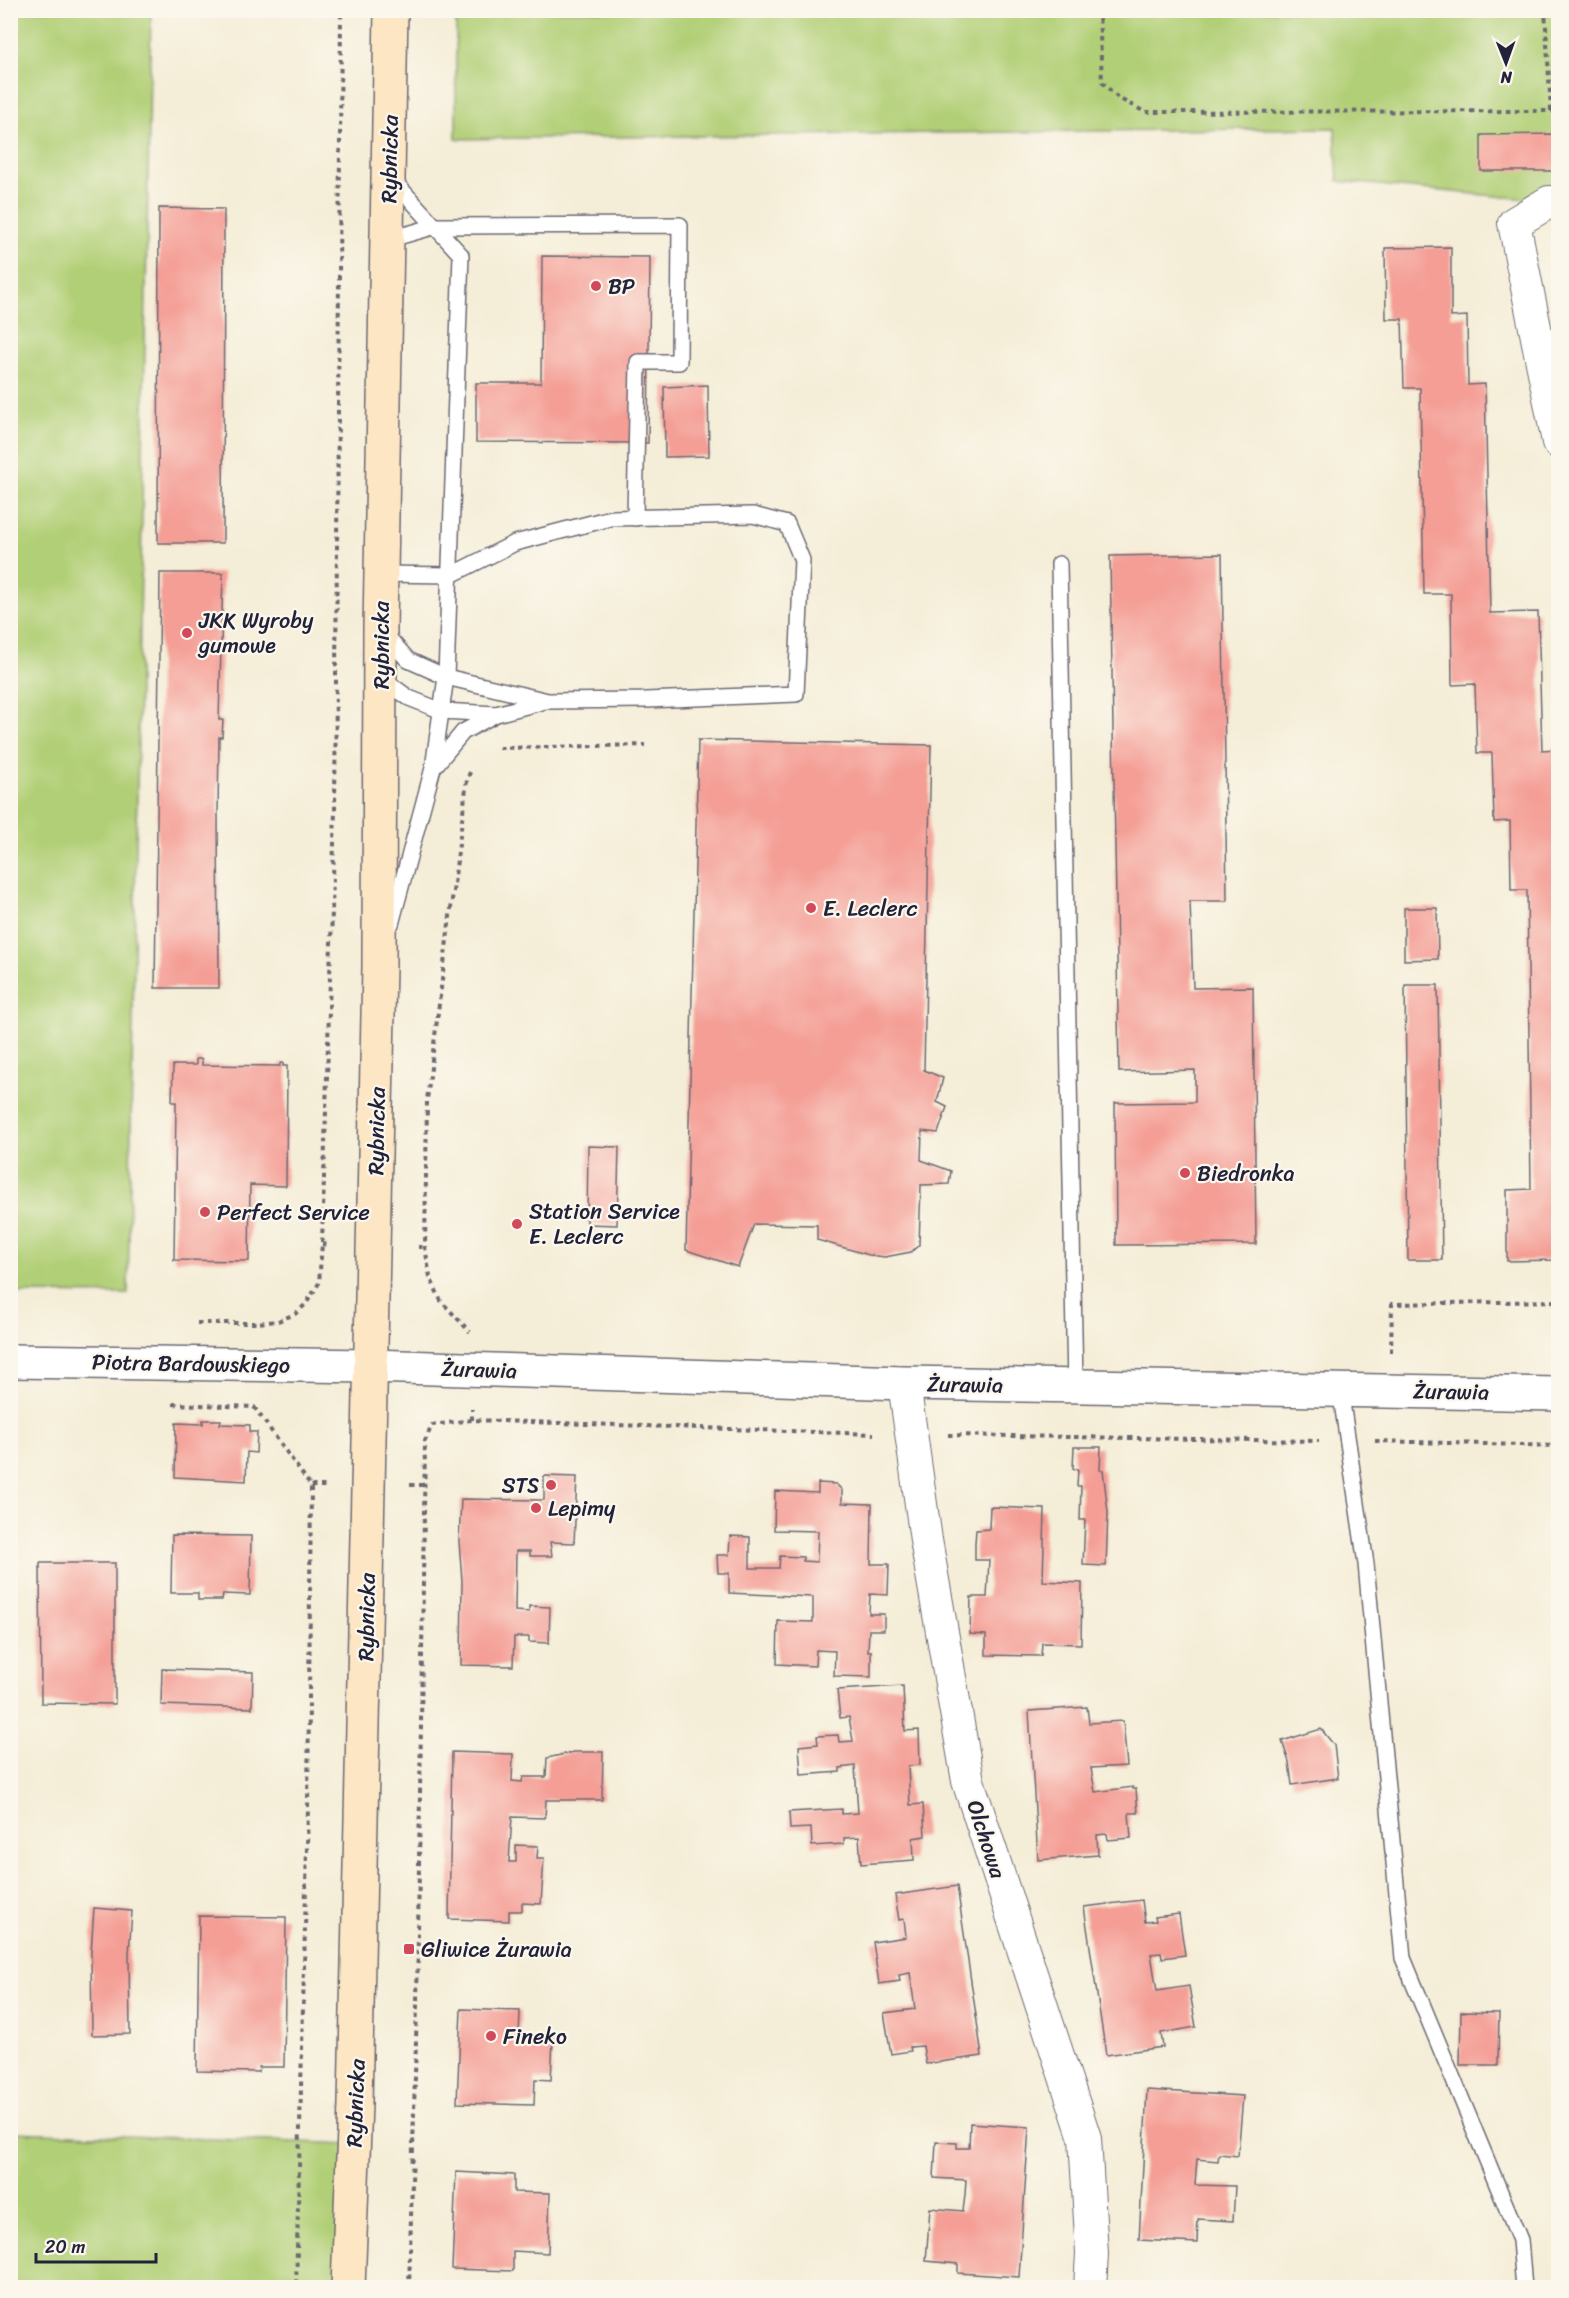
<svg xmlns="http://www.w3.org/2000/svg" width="1569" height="2298" viewBox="0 0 1569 2298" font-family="Sriracha,sans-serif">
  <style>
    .green { fill: #b1cf76; stroke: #6a7858; stroke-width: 1.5 }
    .building { fill: #f49e95 }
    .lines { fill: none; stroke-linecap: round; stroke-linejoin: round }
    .service-casing { stroke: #6c6972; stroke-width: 18 }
    .minor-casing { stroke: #6c6972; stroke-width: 34 }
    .tertiary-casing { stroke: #6c6972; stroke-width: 36 }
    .secondary-casing { stroke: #6c6972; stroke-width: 36 }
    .path { stroke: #6c6972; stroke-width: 4; stroke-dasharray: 4.5 4.5; stroke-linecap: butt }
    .service { stroke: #fff; stroke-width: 15 }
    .minor { stroke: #fff; stroke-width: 32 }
    .tertiary { stroke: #fff; stroke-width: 33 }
    .secondary { stroke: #fce6c4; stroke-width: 33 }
    .poi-dot { fill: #d1495b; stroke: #fbf7ec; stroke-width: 2 }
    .labels { text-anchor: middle; stroke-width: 4.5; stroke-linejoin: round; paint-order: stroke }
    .street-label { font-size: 22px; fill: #22223b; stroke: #fbf7ec }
    .poi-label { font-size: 22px; fill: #22223b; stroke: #fbf7ec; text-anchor: start }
  </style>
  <rect width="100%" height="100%" fill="#fbf7ec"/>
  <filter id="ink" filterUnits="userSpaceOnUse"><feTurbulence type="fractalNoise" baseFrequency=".0167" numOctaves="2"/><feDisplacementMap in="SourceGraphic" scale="12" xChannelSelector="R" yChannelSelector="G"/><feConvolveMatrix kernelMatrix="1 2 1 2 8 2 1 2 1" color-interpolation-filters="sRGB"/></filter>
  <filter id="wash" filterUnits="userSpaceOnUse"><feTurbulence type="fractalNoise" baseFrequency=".008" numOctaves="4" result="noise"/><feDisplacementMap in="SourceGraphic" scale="24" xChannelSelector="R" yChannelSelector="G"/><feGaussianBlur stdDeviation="1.35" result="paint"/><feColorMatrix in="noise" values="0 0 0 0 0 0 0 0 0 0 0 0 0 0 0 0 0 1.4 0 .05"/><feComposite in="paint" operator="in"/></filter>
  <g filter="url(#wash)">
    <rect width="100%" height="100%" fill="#f4edd7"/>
    <g class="green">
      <path d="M11,10L151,11L128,1294L11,1293Z"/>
      <path d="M456,11H1558V202L1338,181L1335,128L456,139Z"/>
      <path d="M11,2132L354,2144L348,2287L11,2288Z"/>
    </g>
    <g id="blocks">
      <g class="building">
        <path d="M1558,134V171H1481V135Z"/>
        <path d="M159,208L224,209L223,543H158Z"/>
        <path d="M1451,247V317L1467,316L1468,385L1485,384L1490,613L1538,612L1542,750L1558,749V1260L1507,1261V1190L1531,1189L1527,890H1511L1510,821L1494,822L1492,753H1477L1475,684L1452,685L1451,594H1424L1420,388H1404L1402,319H1386L1385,248Z"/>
        <path d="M542,256L650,257L648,443L476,442V383H541Z"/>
        <path d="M708,385L709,456L665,457L664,387Z"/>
        <path d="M1222,554L1227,901H1190L1193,988L1253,987L1256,1244L1116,1245L1115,1103L1195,1102V1070L1119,1072L1110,556Z"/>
        <path d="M160,573H223L219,720H223L222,737H219L218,814L219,988H155Z"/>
        <path d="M698,740L931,745L924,1070L943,1078L937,1102L947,1107L938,1133L922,1131L921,1160L951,1171L949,1184L921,1185L919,1245L911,1252L885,1257L869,1255L817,1240V1225L754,1224L738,1267L686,1250Z"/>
        <path d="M1404,908H1437L1438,959L1404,960Z"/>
        <path d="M1405,985H1438L1442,1260H1408Z"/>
        <path d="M196,1059H202V1065L280,1066V1063H283V1066H287L286,1186L250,1185L249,1261L174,1260L176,1102H172L173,1065H196Z"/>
        <path d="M588,1146L619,1147L617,1225L587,1224Z"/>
        <path d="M203,1420H221L220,1424L250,1425V1432H257L256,1453L247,1452L246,1481L175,1477L176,1423L203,1424Z"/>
        <path d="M1074,1447H1101L1100,1470H1103L1108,1512L1106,1566L1083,1565L1085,1520H1080L1081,1486H1077L1078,1469H1073Z"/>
        <path d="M544,1476L577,1477L574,1543L550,1542L552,1556H530V1551H516L515,1611L529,1612V1606L550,1607L549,1643L529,1642V1637H514L513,1666L461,1665L462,1581L459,1541L461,1499L544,1500Z"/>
        <path d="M818,1483L836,1484L842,1490V1503L872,1504L871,1564H889L888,1595L870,1594L869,1614H884V1630H869L868,1651H871V1677L834,1676L835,1651L816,1650L815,1666L777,1664L778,1621L813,1622V1597L729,1593V1573H718L717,1555H729L730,1536L750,1537V1568H779L780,1556L803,1557V1561L817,1562L818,1531L774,1530L775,1491L818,1493Z"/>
        <path d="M990,1507L1045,1509L1043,1581L1082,1583L1081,1644L1042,1643L1041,1656L986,1655V1635L970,1634L971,1597H987L989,1560H975V1543L976,1530L989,1529Z"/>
        <path d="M172,1535L251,1536L250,1595L223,1594L222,1600H198V1593H171Z"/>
        <path d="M40,1563H115V1704L41,1703Z"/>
        <path d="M162,1669L253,1672L252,1708L161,1705Z"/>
        <path d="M903,1686L905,1731L919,1730L920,1765L908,1766L910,1805L923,1804L925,1836L913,1838L914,1860L861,1864L859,1837L844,1838V1844L812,1846L811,1828L790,1829L789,1812L842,1809V1814L858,1813L855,1766L840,1768V1772L801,1775L799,1746L818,1744L817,1736L838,1735L839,1742L853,1741L849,1717L840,1718L837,1690Z"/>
        <path d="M1087,1707L1089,1723L1123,1721L1127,1766L1091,1768L1095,1792L1133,1787V1789H1136L1138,1813H1129L1131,1838L1108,1840L1107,1834L1097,1835L1098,1855L1038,1860L1029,1711Z"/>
        <path d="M1321,1729L1334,1745L1338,1778L1292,1785L1289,1762L1282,1741Z"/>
        <path d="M452,1752L513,1754L512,1781L522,1782L523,1777H546L547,1758L574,1752H603L602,1800H546L545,1818L512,1817L509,1862H516V1845L538,1846L537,1858H544L541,1904L522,1903V1911H509V1921L449,1919Z"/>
        <path d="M957,1886L982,2056L926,2064L923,2046L910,2047L911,2051L891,2054L884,2013L915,2009L910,1973L899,1975L900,1981L879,1984L873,1942L906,1937L904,1919L899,1920L895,1895Z"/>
        <path d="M1142,1900L1145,1922L1156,1921L1155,1917L1179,1914L1185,1955L1162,1958L1161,1953L1151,1954L1157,1991L1189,1986L1196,2027L1161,2033L1163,2047L1106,2055L1084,1907Z"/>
        <path d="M94,1908L132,1911L129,1954L130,2034L92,2035L91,1953Z"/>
        <path d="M199,1916L286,1917L284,2067H259L258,2072L197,2071Z"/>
        <path d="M461,2009L520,2011L519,2039L553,2040L551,2080L535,2079L534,2105L457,2103Z"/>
        <path d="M1461,2012L1499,2013L1498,2065H1460Z"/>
        <path d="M1147,2090L1243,2096L1238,2156L1219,2154L1218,2161L1197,2159L1195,2185L1235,2186L1233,2221L1198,2219L1197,2243L1139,2240Z"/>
        <path d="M970,2123L1029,2127L1019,2277L958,2273V2264L926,2261L930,2208L963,2211L965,2195L966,2180L934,2178L936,2142L957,2143V2148H969Z"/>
        <path d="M456,2172L514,2175V2192L550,2193L548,2253L513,2251V2271L452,2269Z"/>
      </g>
    </g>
  </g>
  <g filter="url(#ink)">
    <use href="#blocks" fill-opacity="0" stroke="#6c6972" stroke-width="1.5"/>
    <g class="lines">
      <g class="service-casing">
        <g id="service">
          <path d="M387,240L436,226L680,225L679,362H638L635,518"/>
          <path d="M1059,564L1075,1386"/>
          <path d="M381,574L451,575L515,543L611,518L753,515L787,524L802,560L796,694L646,700L548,701L446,677L408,660L384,633"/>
          <path d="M380,677L409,698L442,711L496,714"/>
          <path d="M433,768L463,732L496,714L545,701"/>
          <path d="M391,924L433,768L446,677L461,255L391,178"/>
          <path d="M1340,1389L1366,1564L1403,1958L1520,2240L1524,2288"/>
        </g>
      </g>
      <g class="minor-casing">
        <g id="minor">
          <path d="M1558,202H1549L1514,223L1558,442"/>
          <path d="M904,1383L926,1540L968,1781L1085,2138L1092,2254L1090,2288"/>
        </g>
      </g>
      <g class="tertiary-casing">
        <path id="tertiary" d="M10,1361L371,1366L904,1383L1558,1394"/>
      </g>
      <g class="secondary-casing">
        <path id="secondary" d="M348,2288L355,2104L379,967L380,628L391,10"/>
      </g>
      <g class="path">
        <path d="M1099,10L1102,82L1118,98L1145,112L1551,111L1545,10"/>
        <path d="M499,748L645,745"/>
        <path d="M470,772L467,780L427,1100L425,1247L430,1277L441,1301L470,1332"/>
        <path d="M322,1244L331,1245"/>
        <path d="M418,1247H425"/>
        <path d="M197,1323H256L278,1321L295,1314L306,1304L319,1283L322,1244L335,810L341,10"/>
        <path d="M1391,1352L1392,1304L1558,1301"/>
        <path d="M173,1404L254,1407L311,1486L308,1807L296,2288"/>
        <path d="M472,1420V1409"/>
        <path d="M948,1435L1319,1441"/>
        <path d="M1375,1441L1558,1446"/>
        <path d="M410,1485H424"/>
        <path d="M311,1486H326"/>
        <path d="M409,2288L417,2005L425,1441L432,1425L472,1420L874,1434"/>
      </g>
      <use href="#service" class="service"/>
      <use href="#minor" class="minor"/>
      <use href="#tertiary" class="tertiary"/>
      <use href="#secondary" class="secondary"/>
    </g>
  </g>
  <g class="poi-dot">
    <circle cx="596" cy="286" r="6"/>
    <circle cx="187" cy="633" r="6"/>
    <circle cx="811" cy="908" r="6"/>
    <circle cx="1185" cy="1173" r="6"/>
    <circle cx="205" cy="1212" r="6"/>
    <circle cx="517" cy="1224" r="6"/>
    <circle cx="551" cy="1485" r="6"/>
    <circle cx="536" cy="1508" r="6"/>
    <rect x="403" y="1943" width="12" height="12" rx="3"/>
    <circle cx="491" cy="2036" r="6"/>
  </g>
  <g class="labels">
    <g class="street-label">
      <text transform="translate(389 159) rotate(-89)" y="8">Rybnicka</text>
      <text transform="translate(381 645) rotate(-90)" y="8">Rybnicka</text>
      <text transform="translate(376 1131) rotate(-89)" y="8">Rybnicka</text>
      <text transform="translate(191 1363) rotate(1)" y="8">Piotra Bardowskiego</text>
      <text transform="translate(479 1369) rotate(2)" y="8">Żurawia</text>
      <text transform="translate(965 1384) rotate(1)" y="8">Żurawia</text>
      <text transform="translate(1451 1391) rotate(1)" y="8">Żurawia</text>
      <text transform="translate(366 1617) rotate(-89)" y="8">Rybnicka</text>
      <text transform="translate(987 1839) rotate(72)" y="8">Olchowa</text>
      <text transform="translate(355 2103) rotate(-88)" y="8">Rybnicka</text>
    </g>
    <g class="poi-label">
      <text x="608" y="294">BP</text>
      <text x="199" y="628">JKK Wyroby<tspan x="199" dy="25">gumowe</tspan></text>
      <text x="823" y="916">E. Leclerc</text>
      <text x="1197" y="1181">Biedronka</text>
      <text x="529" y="1219">Station Service<tspan x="529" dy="25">E. Leclerc</tspan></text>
      <text x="217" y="1220">Perfect Service</text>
      <text x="539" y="1493" text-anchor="end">STS</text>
      <text x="548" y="1516">Lepimy</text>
      <text x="421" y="1957">Gliwice Żurawia</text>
      <text x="503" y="2044">Fineko</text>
    </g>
  </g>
  <rect width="1569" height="2298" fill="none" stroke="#fbf7ec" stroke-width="36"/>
  <g transform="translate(1506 63) rotate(179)" stroke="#fbf7ec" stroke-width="4.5" paint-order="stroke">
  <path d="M0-4.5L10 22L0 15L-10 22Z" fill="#22223b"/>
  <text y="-9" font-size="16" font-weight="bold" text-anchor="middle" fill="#22223b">N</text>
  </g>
  <path d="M36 2253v9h120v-9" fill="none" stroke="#22223b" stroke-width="3"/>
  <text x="45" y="2253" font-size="18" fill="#22223b" stroke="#fbf7ec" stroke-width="4.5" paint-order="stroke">20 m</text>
</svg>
